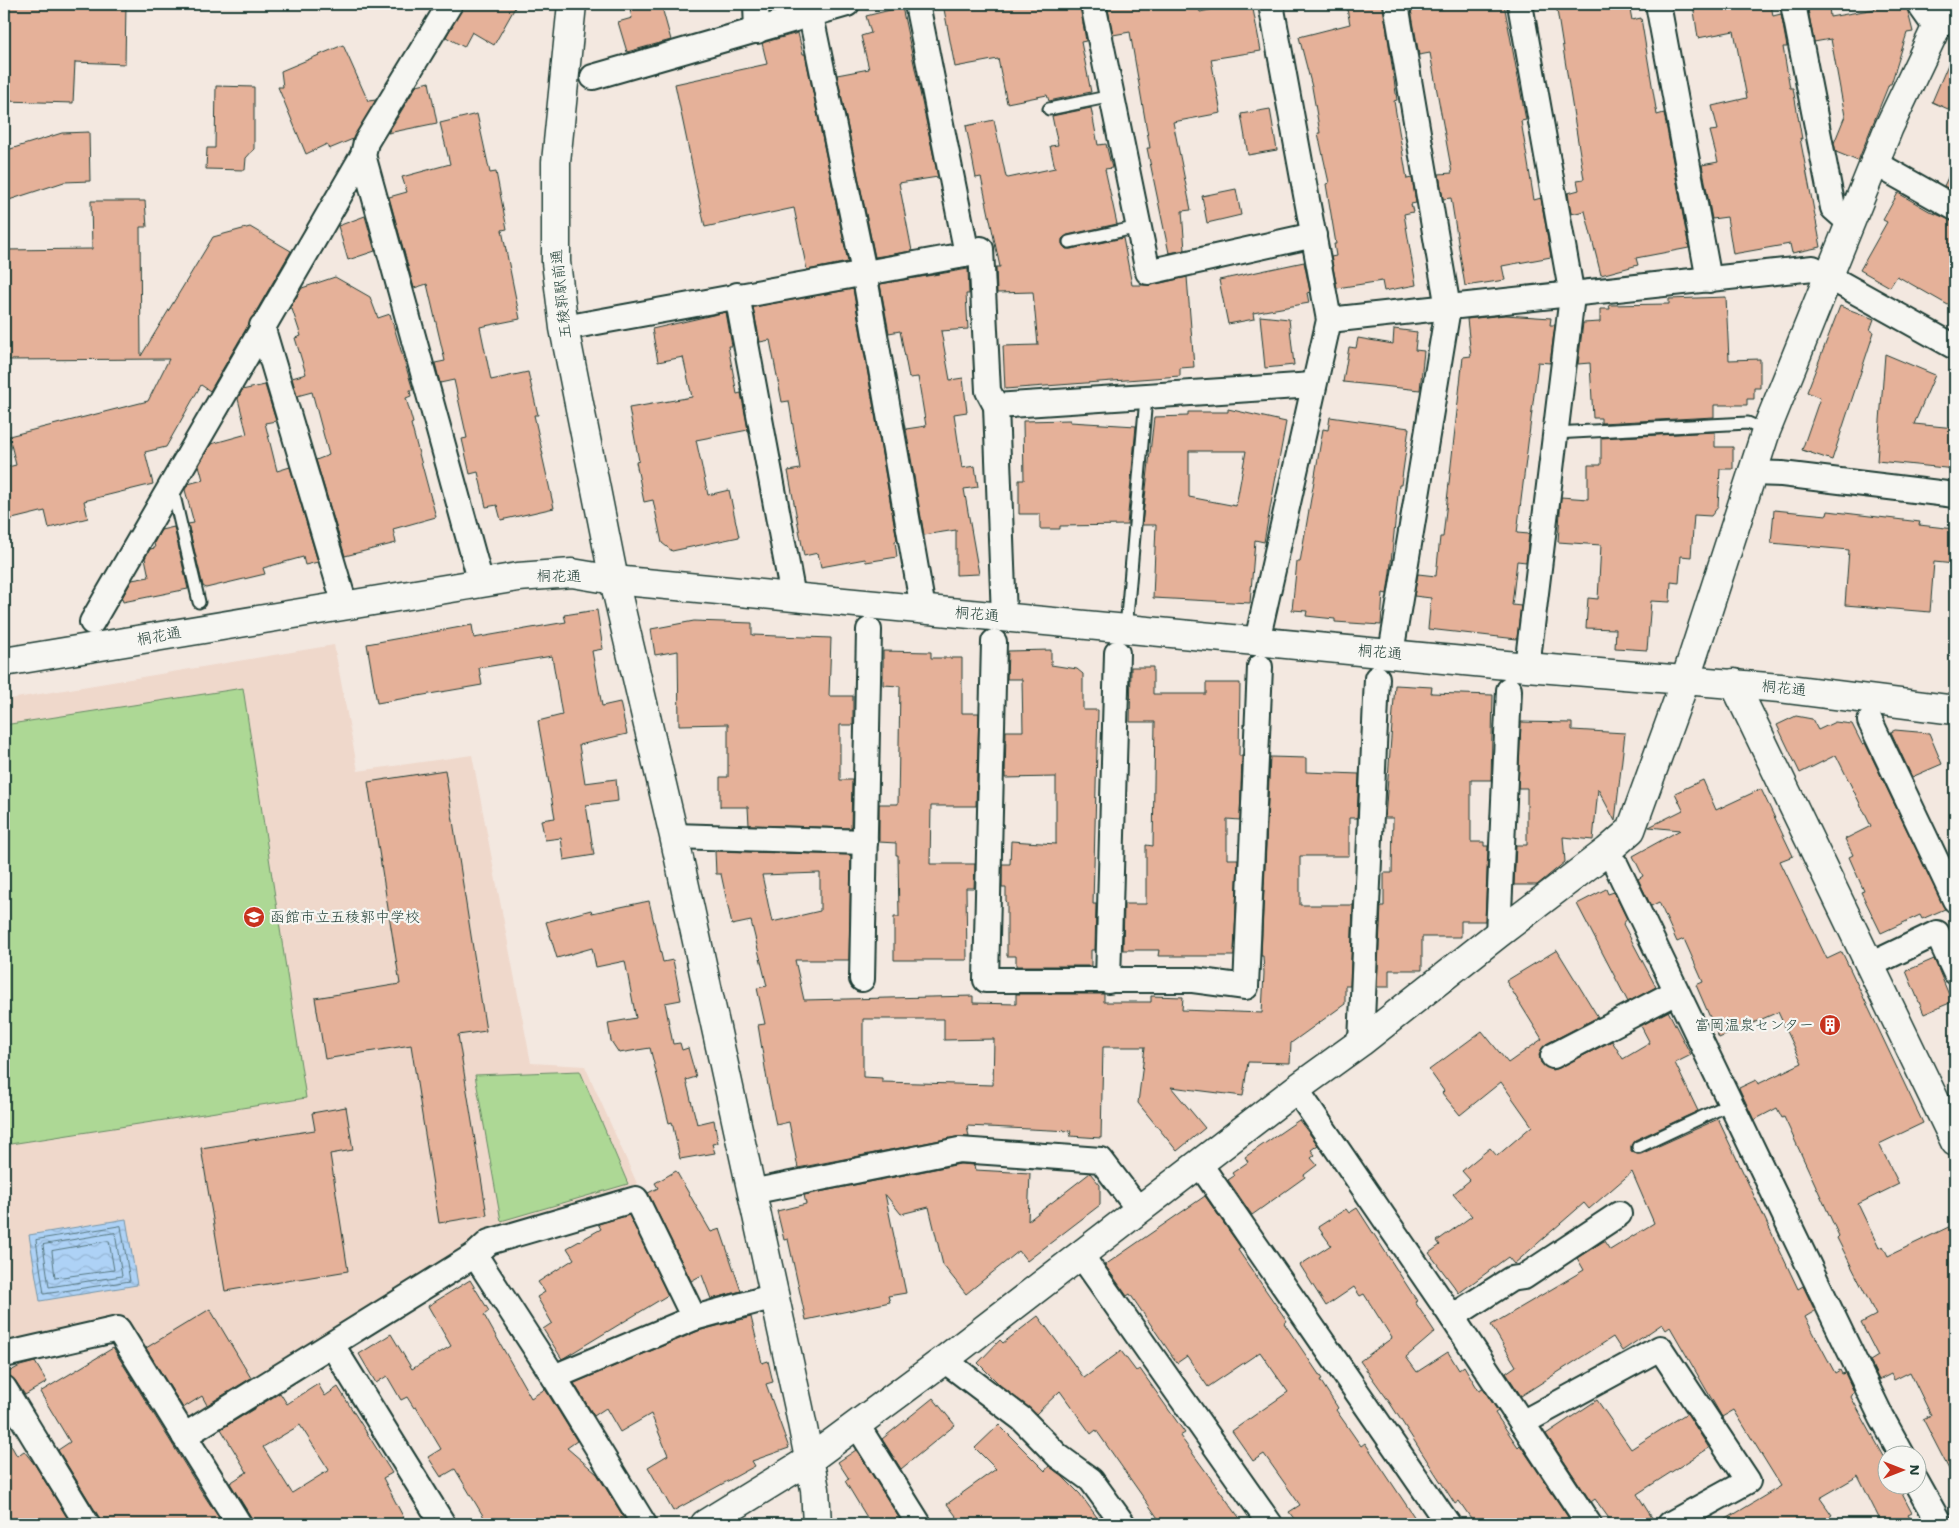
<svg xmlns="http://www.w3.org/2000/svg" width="1959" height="1528" viewBox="0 0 1959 1528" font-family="'Shantell Sans','Klee One',sans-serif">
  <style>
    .built { fill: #efd8cb }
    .park { fill: #add895; stroke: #668a64 }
    .water { fill: url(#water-waves); stroke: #7596a8 }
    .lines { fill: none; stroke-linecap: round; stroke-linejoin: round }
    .shore { stroke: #587982; stroke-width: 1 }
    .building { fill: #e5b199; stroke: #1f3d34; fill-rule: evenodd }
    .service-casing { stroke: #1f3d34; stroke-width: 15 }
    .minor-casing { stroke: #1f3d34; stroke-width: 28 }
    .tertiary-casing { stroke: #1f3d34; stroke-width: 31 }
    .service { stroke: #f6f6f2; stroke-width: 11 }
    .minor { stroke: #f6f6f2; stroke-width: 24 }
    .tertiary { stroke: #f6f6f2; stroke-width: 28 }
    .labels { text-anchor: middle; stroke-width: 4.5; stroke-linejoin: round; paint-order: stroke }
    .street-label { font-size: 15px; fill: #1f3d34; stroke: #f6f6f2 }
    .poi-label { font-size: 15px; fill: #1f3d34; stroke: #f6f6f2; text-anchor: start }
  </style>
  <defs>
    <pattern id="water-waves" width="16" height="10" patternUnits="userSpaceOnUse" patternTransform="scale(1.25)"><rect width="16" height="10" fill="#aed2f6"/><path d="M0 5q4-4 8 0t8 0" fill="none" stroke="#95b5d4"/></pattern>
  </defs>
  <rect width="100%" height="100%" fill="#f3e8e0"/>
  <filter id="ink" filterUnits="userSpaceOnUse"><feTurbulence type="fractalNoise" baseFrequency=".02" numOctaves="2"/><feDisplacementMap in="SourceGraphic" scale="10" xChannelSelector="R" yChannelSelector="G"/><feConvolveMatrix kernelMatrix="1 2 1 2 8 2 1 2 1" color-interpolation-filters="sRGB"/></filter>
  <g filter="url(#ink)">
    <path class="built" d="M334,645L358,771L472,755L531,1063L585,1066L639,1188L489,1234L189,1419L126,1318L4,1342V700Z"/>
    <g class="park">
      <path d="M243,688L306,1098L4,1145V725Z"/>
      <path d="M580,1071L628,1184L501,1221L475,1075Z"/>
    </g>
    <path class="water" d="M126,1219L137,1285L40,1301L29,1235Z"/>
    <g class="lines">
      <g class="shore">
        <path d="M121,1226L130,1281L44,1294L36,1240Z"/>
        <path d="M115,1233L122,1276L49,1287L43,1245Z"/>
        <path d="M109,1241L114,1270L55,1278L52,1251Z"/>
      </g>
    </g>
    <g class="building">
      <path d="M8,4H126L125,64L75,62L73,103L5,101Z"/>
      <path d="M464,4H517L494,45L472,32L464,47L446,37Z"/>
      <path d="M629,4H661L671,40L627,52L618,22L632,18Z"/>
      <path d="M943,4H1080L1086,41L1081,42L1091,92L1049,101L1047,95L1007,103L998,59L955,67Z"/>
      <path d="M1107,4H1198L1200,12L1237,4H1252L1261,51L1211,59L1221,113L1173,122L1191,210L1182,211L1185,250L1169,253L1147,148H1150L1130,32L1113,35Z"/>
      <path d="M1346,4H1383L1397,100L1394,101L1407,179L1412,178L1416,203L1411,204L1413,212L1404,214L1416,285L1384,291L1382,281L1337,288L1331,257L1336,256L1334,244H1336L1326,184L1329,183L1318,133H1320L1312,87L1299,37L1350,24Z"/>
      <path d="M1410,4H1504L1526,120L1521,121L1534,200L1541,198L1551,257L1502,266L1505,280L1465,286L1451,198L1443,199L1439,174L1452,173L1430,53L1419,55Z"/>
      <path d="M1556,4H1629L1632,20L1641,18L1657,115L1664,113L1689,248L1636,258L1638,265L1601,275L1585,211L1571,214L1568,193L1579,190L1577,180L1584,179Z"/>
      <path d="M1693,4H1771L1773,16L1781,14L1787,47H1783L1790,88H1793L1802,139L1800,138L1821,247L1792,253L1790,244L1733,254L1727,217L1712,219L1702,165L1718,162L1710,131L1718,130L1712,106L1747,98L1734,31L1698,38Z"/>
      <path d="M1874,4H1906L1913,32L1907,33L1891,84H1889L1858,161L1836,152L1834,143L1845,116L1831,39L1814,42L1808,10L1829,6L1830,17L1875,9Z"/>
      <path d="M902,7L938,177L899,183L912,251L875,257L837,75L869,69L861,36L871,33L866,16Z"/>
      <path d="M798,33L803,54H805L848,262L807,270L794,208L705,227L675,84L767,64L762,43Z"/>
      <path d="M343,45L368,101L376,100L353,139L329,149L327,144L306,154L278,87H283L281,71Z"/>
      <path d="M1955,48V112L1932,102Z"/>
      <path d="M429,82L437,123L388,133L417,85Z"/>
      <path d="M216,86L254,87V149L246,158L245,170L206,169L207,148H215Z"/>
      <path d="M1091,108L1098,145L1106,144L1112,168L1105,169L1117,224L1067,235L1062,239V244L1066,249H1071L1123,238L1132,285H1151L1187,277L1194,367L1180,368V376L1005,389L1003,346L1038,345L1033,292L997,293L996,267H1000L981,177L976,178L966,126L994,120L1006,177L1008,178L1055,168L1050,146L1058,145L1052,116Z"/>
      <path d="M1270,109L1277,150L1248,155L1241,114Z"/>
      <path d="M477,114L490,173L496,172L507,229L502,230L520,319L480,327L491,380L528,372L538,415H534L543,455H542L554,508L501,520L497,505L486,507L478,472L470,474L462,439L467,438L454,380L440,383L435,363L445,361L427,284L414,288L389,197L407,192L402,177L450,164L440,123Z"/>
      <path d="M89,132L90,181L64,182L9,200L8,196L4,197V151L62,133Z"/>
      <path d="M1955,162V192L1944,186Z"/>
      <path d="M1236,189L1241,215L1207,223L1202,196Z"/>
      <path d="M1898,193L1931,212L1955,222V309L1897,276L1890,287L1860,270L1887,222L1883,220Z"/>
      <path d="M91,201H145L147,227H140L141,356L213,237L250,227L291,251L210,391L201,385L166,447L145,452L153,484L84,501L88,518L49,528L45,511L4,521V468L16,465L9,436L148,401L169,359L4,360V250L92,249Z"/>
      <path d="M365,216L375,251L348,260L338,226Z"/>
      <path d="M1304,262L1310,292L1307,293L1309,303L1253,313L1254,319L1228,324L1219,280Z"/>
      <path d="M968,269L969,294H966L968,329L941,331L950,380L963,378L967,412L954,414L962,468L975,466L978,487L964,489L979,574L956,575V530L924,535L906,429L926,426L918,377L909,378L900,331L889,333L880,284Z"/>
      <path d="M335,277L370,297L378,318L390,314L413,390H410L411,396L406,398L413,423L411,424L436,517L393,529L396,543L345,556L316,460L329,455L312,392L297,396L292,378L306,374L295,338L301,336L291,306L302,288Z"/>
      <path d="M853,289L897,540L895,541L897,557L866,562L865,559L821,567L818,553L804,556L788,471L800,469L789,401L782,402L770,340L760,342L753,307Z"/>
      <path d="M1726,297L1729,360L1760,359V388H1754V399H1747V405H1714V417L1601,423V418H1593L1590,363L1578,364L1583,323L1600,322V309H1610L1609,305L1669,304V299Z"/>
      <path d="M1840,306L1874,319L1870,330L1874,332L1832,460L1802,450L1820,398L1807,392Z"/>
      <path d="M726,312L732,346H728L737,394L741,393L748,430L696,440L708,495L729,490L739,537L672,551L662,543L653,500L644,502L636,462L639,461L629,408L692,397L683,357L658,362L652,329Z"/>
      <path d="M1505,315L1551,318L1550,325H1555L1550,363L1538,362L1517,533L1529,534L1526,562L1517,561L1512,605L1521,606L1517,639L1428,629L1431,598L1414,596L1418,574L1436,576L1440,537H1443L1463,357L1471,356L1467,319Z"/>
      <path d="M1260,316L1289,319L1294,365L1265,368Z"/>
      <path d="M1394,329L1417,332L1415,350L1424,351L1420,390L1343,382L1349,347L1356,348L1358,338L1393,344Z"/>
      <path d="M1885,354L1935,375L1914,424L1955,428V469L1877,461Z"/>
      <path d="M265,385L276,421L265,423L277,471L290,467L318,562L305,565L303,557L263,568L265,574L206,588L203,586L188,524L194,523L185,490L188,484L203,480L199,465L211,444L247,434L238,399L242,390Z"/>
      <path d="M1228,409L1286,422L1264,542L1255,540L1250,603L1153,598L1156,525H1142L1154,417L1188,416V412H1228ZM1189,451H1246L1236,506L1189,497Z"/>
      <path d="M1330,417L1409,428L1401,485H1399L1390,572L1387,594L1383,593L1381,625L1335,622V619L1306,616L1307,611L1292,610L1297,562H1300L1323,429L1328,430Z"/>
      <path d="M1070,420V422L1136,426L1127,525L1060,526V529H1040V514H1019V480H1024L1023,421Z"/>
      <path d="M1715,432V447H1733V469H1720L1718,507L1711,516L1694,515L1691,557L1681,556L1679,583L1671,582L1670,602L1651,601L1647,650L1615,648L1616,629L1586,628L1588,598L1598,599L1601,545L1558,542L1561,497L1588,499V465H1601V438Z"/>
      <path d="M1774,510L1827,515L1828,511L1920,522L1919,525L1955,529V564L1934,562L1930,612L1845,605L1849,550L1771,543Z"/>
      <path d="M174,527L188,589L123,602L122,598L132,580L149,577L145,558L150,549L155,548L154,543L161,530Z"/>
      <path d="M597,610L603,649L592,651L602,706L620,702L627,734L579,745L585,783L616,779L618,801L586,805L594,855L564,860L561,838L545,840L541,820L555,818L538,721L562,715L552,656L479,668L482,685L377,703L367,644L472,625L474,638L566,622L564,615Z"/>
      <path d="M694,621L752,623V635L831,638L829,696H853V725H840V780H852L851,828L749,825L748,807H720V777H728V724L679,725L678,651L655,655L651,629Z"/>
      <path d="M1051,650V665L1077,669L1083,674V710H1098L1093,904H1096L1095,950H1091V966H1016V956H1007V902L1006,901V888H1002V864H1010L1011,841L1056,844V777L1005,778L1006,731H1023L1022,679H1007L1008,651Z"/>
      <path d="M883,651L931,652V658H962V713H979L976,806H931L930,864H975L974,888H966L967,960H894V917H899L898,855H896V843L879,842V804H898L900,686L883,685Z"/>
      <path d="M1131,667H1153V694H1206V683H1240L1239,756H1242L1240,820L1227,819V859H1238L1234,956H1158L1159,950H1123L1124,904H1146V845L1153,846L1155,722H1130Z"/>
      <path d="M1395,685L1432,687L1431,693L1493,695L1491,780H1471V842H1484V846H1488L1485,921H1461V937H1422V970H1389V987H1377L1381,906H1384V873H1392L1393,818H1385Z"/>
      <path d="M1796,716L1812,719L1818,730L1835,722L1852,724L1862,744L1865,743L1945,909L1922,919L1920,915L1881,933L1861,892L1864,891L1849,857L1853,855L1845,839L1871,826L1836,755L1800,773L1777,725Z"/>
      <path d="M1521,722L1572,723V730L1625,733L1615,821L1598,789L1593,840L1563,837L1565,862L1537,885H1514L1516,845H1527V788H1518Z"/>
      <path d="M1895,730L1929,733L1942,764L1912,777L1891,732Z"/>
      <path d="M1270,757L1306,758V772L1359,774L1357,818H1349V856H1300V905H1353L1350,986H1345V1004L1291,1043L1290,1063L1248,1062L1243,1096L1171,1087L1205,1128L1177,1151L1138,1103L1145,1047H1103L1101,1138L1070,1136L1071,1131L967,1126L969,1137H956L798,1168L789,1122L776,1125L768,1086L758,1025L765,1024L757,988L767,986L751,921L732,925L721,874H716L715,851L851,855L849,960H795L804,1000L973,996V1003L1016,1004V994H1104V1002H1151V996L1183,997L1182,1010L1262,1013L1264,973L1263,956H1261ZM820,873V911L772,922L762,875ZM863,1019H944V1040L994,1039L993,1085L882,1082V1078L863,1077Z"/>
      <path d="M445,770L486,1031L458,1035L487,1215L439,1223L411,1045L325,1059L315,998L400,984L368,782Z"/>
      <path d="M1703,780L1716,810L1761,789L1793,856L1780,861L1827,959L1842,952L1923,1123L1879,1144L1899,1184L1858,1204L1879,1248L1883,1246L1888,1256L1955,1224V1481L1923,1419L1931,1415L1910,1372L1894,1380L1891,1374L1879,1380L1870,1361L1878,1356L1861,1323L1876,1315L1837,1238L1839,1236L1784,1117L1782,1118L1777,1108L1754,1120L1739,1088L1756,1080L1758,1084L1802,1063L1778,1012L1719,1038L1696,985L1703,982L1684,939L1677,942L1659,902L1651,906L1638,879L1643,876L1633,856L1680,830L1649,827L1683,810L1675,793Z"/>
      <path d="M1606,889L1608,894L1614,892L1627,919L1623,924L1656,987L1628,1002L1577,904Z"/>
      <path d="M649,901L663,962L673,960L681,1000L665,1003L673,1044L680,1043L682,1050L688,1048L696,1077L686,1080L697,1124L714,1120L718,1143L712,1144L715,1153L680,1159L672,1122L669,1123L650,1048L619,1053L611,1041L608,1023L636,1018L625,961L596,967L592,948L557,958L546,922L591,910L592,913Z"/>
      <path d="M1557,950L1598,1017L1546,1044L1539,1055L1541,1063L1552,1070L1559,1068L1612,1041L1623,1059L1650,1043L1641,1026L1668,1011L1691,1055L1675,1063L1698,1111L1635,1140L1631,1146V1151L1637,1154H1641L1718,1119L1798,1289L1803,1286L1815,1311L1805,1317L1835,1373L1840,1370L1842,1374L1845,1373L1854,1392L1851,1397L1886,1460V1486H1898L1912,1513L1908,1515L1913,1524H1882L1858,1476L1820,1498L1832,1515L1818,1524H1718L1781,1486L1734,1410L1722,1417L1670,1327L1666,1330L1662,1324L1622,1351L1613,1337L1521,1396L1506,1373L1516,1366L1491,1325L1584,1270L1577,1258L1593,1248L1604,1241L1610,1250L1654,1223L1632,1172L1589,1209L1584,1203L1514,1264L1508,1257L1459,1293L1429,1253L1440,1245L1437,1241L1472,1216L1453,1194L1470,1180L1462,1171L1490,1148L1497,1156L1532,1126L1501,1082L1460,1115L1442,1093L1444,1091L1429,1070L1482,1031L1508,1063L1542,1039L1506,981Z"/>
      <path d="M1934,959L1952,1002L1924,1014L1906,971Z"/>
      <path d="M346,1107L353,1150L330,1154L348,1271L225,1291L201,1148L315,1130L312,1113Z"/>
      <path d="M1299,1120L1318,1145L1311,1150L1315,1155L1311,1158L1317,1165L1304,1175L1305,1177L1252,1215L1228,1180L1234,1176L1232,1173L1248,1162L1245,1157Z"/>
      <path d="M960,1164L974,1165L975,1170L1030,1173L1028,1221L1090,1173L1100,1185V1205L1027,1261L1019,1251L966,1294L943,1265L929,1207L901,1214L885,1194L906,1293L888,1296L890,1302L806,1320L788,1239L784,1240L777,1211L806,1204L804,1195Z"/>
      <path d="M676,1171L711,1232L720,1229L741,1291L711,1299L702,1275L691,1281L648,1193L658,1188L655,1183Z"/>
      <path d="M1205,1196L1241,1248L1238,1250L1287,1321L1284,1323L1322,1379L1320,1380L1338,1408L1336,1410L1361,1446L1365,1443L1419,1524H1298L1289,1512L1300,1505L1264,1454L1253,1461L1232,1431L1288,1392L1260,1352L1208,1387L1187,1356L1177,1363L1130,1294L1127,1296L1105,1265Z"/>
      <path d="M1357,1208L1417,1301L1415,1302L1435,1332L1406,1357L1417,1372L1448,1352L1459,1370L1464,1366L1479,1391L1483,1389L1498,1411L1495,1413L1518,1447L1520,1445L1568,1517L1558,1524H1475L1459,1501L1455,1504L1388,1400L1360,1361L1392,1338L1364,1294L1360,1296L1354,1287L1326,1306L1300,1265L1331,1245L1318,1227L1346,1209L1349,1213Z"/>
      <path d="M629,1215L668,1295L562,1359L543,1329L552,1323L537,1297L545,1292L538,1282L574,1259L567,1248L601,1229L598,1224Z"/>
      <path d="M470,1280L489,1311L484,1315L531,1398L545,1389L577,1441L567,1448L597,1474L628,1524H488L455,1469L441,1477L428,1457L441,1449L416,1407L414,1408L407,1397L401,1400L387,1376L376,1383L359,1354L391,1334L412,1369L451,1346L428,1306Z"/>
      <path d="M210,1309L251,1378L207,1405L202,1396L183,1408L146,1348Z"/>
      <path d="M1038,1316L1084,1378L1121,1351L1136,1371L1140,1369L1185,1433L1180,1436L1244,1524H1162L1096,1430L1091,1434L1060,1391L1036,1414L1000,1385L978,1363L1000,1340L1003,1343Z"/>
      <path d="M751,1317L762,1363L768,1361L773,1382L766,1384L789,1448L752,1461L755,1466L673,1511L648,1467L668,1455L651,1414L620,1432L606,1408L594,1416L574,1383L698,1331Z"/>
      <path d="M113,1348L200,1489L223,1524H101L99,1517L58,1450L70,1442L40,1392Z"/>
      <path d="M35,1362L47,1382L25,1395L15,1380L5,1374L20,1366Z"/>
      <path d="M318,1384L325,1396L338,1387L392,1473L383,1478L407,1524H253L251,1517L230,1483L247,1472L221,1429L280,1393L287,1404ZM300,1425L329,1470L292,1493L263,1447Z"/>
      <path d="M933,1398L955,1425L901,1469L882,1439Z"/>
      <path d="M1597,1400L1631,1449L1687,1413L1709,1448L1637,1494L1656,1524H1613L1595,1499L1591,1502L1546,1434Z"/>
      <path d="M999,1425L1045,1471L1049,1466L1063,1477L1080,1494L1102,1524H962L947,1504L996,1469L975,1448Z"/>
      <path d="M4,1433L17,1456L24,1451L35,1465L71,1524H4Z"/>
      <path d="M856,1450L861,1457L903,1524H871L845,1481L849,1479L838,1462Z"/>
    </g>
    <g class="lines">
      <g class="service-casing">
        <g id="service">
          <path d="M1049,109L1112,96"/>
          <path d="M1069,242L1139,227"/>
          <path d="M1554,433L1748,423L1766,431"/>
          <path d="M172,487L199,602"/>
          <path d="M1126,628L1146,398"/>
          <path d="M1638,1147L1730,1104"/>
        </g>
      </g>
      <g class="minor-casing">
        <g id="minor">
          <path d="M756,4L757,31"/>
          <path d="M917,4L967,254"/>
          <path d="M1093,4L1148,272L1314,235"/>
          <path d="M1520,4L1572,296L1527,667"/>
          <path d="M1658,4L1709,280"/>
          <path d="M1793,4L1833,208L1850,223"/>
          <path d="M1919,4L1936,28"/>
          <path d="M811,16L864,272L923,609"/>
          <path d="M593,77L847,4"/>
          <path d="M363,155L481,583"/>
          <path d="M1875,163L1955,208"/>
          <path d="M981,249L988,391L996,406L1004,617"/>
          <path d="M737,295L793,597"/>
          <path d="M1329,320L1813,268L1955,347"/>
          <path d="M262,326L345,605"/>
          <path d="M564,328L981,252"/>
          <path d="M996,406L1313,385"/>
          <path d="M1751,473L1782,474L1955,495"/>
          <path d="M92,622L363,155L366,142L450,4"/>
          <path d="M1257,641L1329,320L1271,4"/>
          <path d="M994,642L986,980H1193L1246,987L1260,667"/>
          <path d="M1391,653L1448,308L1396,4"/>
          <path d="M1870,721L1955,900"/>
          <path d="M674,836L865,842"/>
          <path d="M1616,865L1882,1418L1903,1456"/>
          <path d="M1498,934L1509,690"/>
          <path d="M1870,965L1937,933L1955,972"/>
          <path d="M862,979L869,630"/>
          <path d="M1108,981L1117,653"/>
          <path d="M1361,1042L1377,678"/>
          <path d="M1553,1056L1676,992"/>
          <path d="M1296,1089L1452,1317L1589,1524"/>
          <path d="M1199,1163L1448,1524"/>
          <path d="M751,1192L959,1150L1101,1160L1139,1210"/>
          <path d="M475,1255L489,1242L636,1199L694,1318"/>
          <path d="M1081,1255L1270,1524"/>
          <path d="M1452,1317L1511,1279L1524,1277L1619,1214"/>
          <path d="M332,1345L443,1524"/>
          <path d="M4,1355L118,1329L239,1524"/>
          <path d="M944,1360L1022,1419L1058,1456L1091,1480L1123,1524"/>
          <path d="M554,1377L694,1318L775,1296"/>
          <path d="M4,1388L87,1524"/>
          <path d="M1522,1423L1660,1348L1748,1481L1670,1524"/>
          <path d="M857,1425L919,1524"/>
          <path d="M184,1436L475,1255L554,1377L644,1524"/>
          <path d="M1916,1481L1940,1524"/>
        </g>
      </g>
      <g class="tertiary-casing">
        <g id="tertiary">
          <path d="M572,4L556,162V262L564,328L614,580L674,836L799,1408L815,1489L817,1524"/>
          <path d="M4,662L518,577L572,573L614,580L1527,667L1780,688L1955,710"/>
          <path d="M1734,683L1955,1142"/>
          <path d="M705,1524L809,1460L944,1360L1296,1089L1361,1042L1498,934L1607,851L1631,830L1685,681L1766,431L1889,127L1936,28L1953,4"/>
        </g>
      </g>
      <use href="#service" class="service"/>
      <use href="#minor" class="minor"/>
      <use href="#tertiary" class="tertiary"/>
    </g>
  </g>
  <defs>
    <g id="school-disc" transform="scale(1.125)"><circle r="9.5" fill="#c8321e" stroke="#f6f6f2"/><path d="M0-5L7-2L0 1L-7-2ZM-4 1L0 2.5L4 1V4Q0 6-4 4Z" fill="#fff"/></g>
    <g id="building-disc" transform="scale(1.125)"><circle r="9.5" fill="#c8321e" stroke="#f6f6f2"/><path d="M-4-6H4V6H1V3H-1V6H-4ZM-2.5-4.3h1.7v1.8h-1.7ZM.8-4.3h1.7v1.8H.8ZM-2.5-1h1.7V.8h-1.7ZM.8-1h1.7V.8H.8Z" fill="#fff"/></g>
  </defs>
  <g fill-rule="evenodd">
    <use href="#school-disc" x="254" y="917"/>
    <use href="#building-disc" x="1830" y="1025"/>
  </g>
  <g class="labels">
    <g class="street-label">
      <text transform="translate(561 294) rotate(-96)" y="5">五稜郭駅前通</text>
      <text x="559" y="581">桐花通</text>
      <text transform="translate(977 614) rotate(5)" y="5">桐花通</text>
      <text transform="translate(159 636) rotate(-10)" y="5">桐花通</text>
      <text transform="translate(1380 652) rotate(5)" y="5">桐花通</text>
      <text transform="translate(1784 688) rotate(6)" y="5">桐花通</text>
    </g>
    <g class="poi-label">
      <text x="270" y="922">函館市立五稜郭中学校</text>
      <text x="1814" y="1030" text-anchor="end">富岡温泉センター</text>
    </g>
  </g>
  <rect width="1959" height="1528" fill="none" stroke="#f6f6f2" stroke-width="20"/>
  <rect x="10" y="10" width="1939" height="1508" fill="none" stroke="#1f3d34" stroke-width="2" filter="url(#ink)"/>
  <g transform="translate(1902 1470) rotate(90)"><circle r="24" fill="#f6f6f2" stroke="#a0aca6"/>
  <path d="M0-4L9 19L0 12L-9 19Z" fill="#c8321e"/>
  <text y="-8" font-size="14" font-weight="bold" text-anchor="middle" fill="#1f3d34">N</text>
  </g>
</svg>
